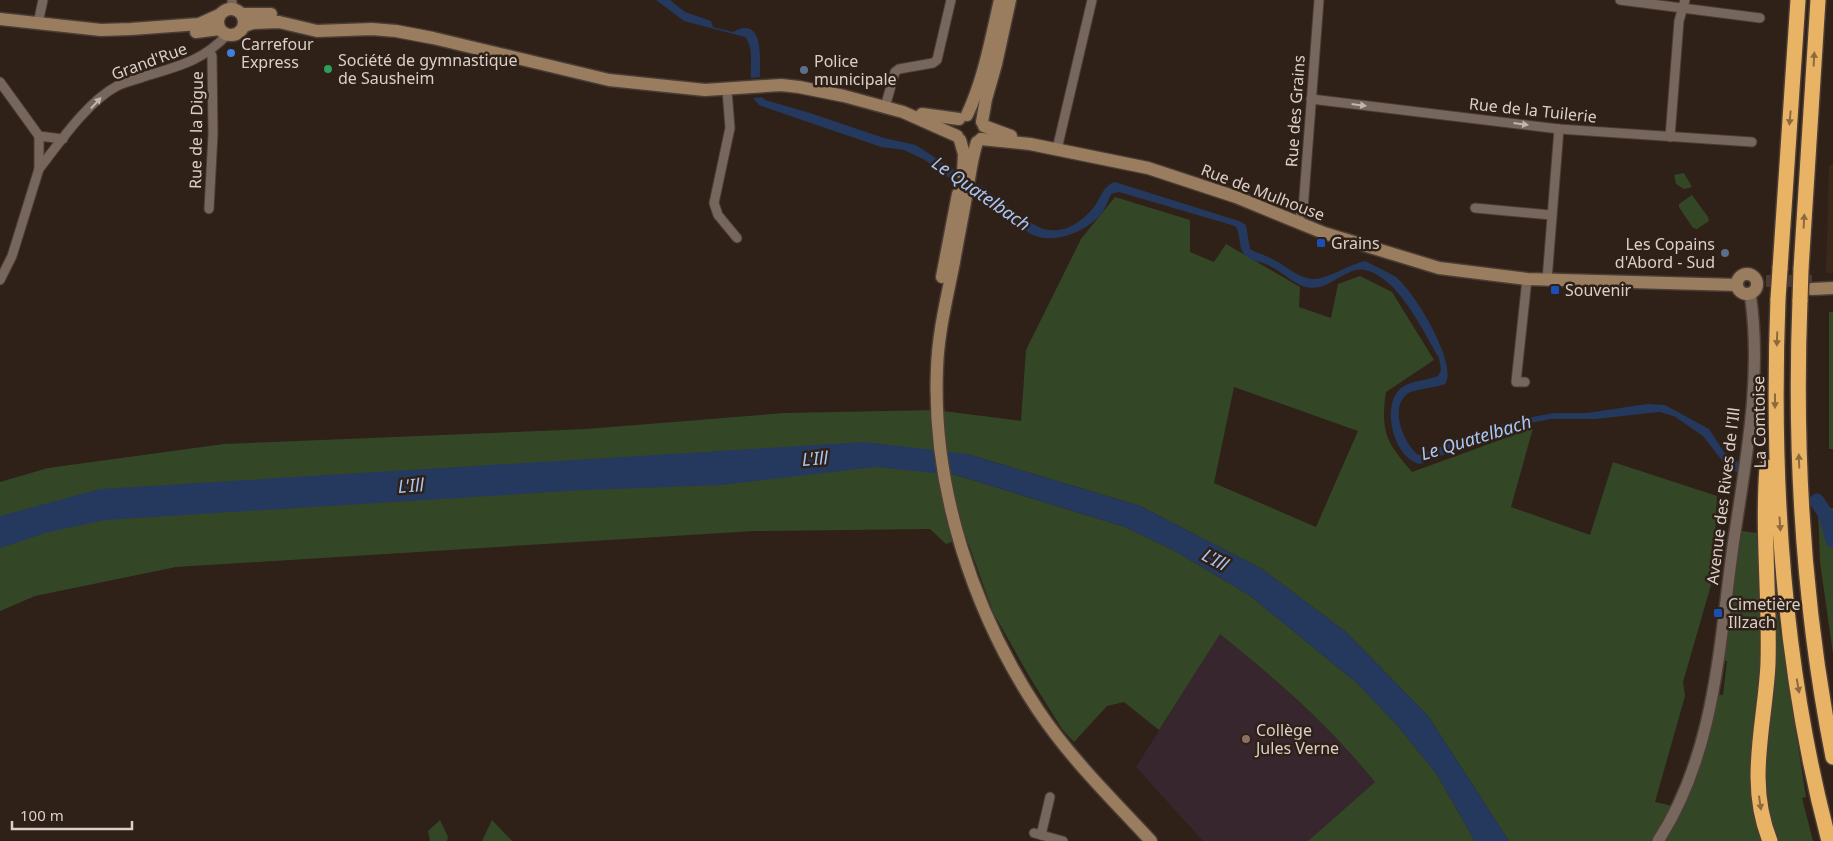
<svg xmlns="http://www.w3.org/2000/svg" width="1833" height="841" viewBox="0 0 1833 841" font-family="'Noto Sans',sans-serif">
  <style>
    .built { fill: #3c281a }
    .education { fill: #38262e }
    .green { fill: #334727; fill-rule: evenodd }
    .water { fill: #24395d }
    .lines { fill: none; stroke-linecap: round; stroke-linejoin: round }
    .stream { stroke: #24395d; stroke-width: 2.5 }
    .river { stroke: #24395d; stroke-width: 15 }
    .secondary-tunnel { stroke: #493b32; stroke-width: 12; stroke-dasharray: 12 6; stroke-linecap: butt }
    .minor-casing { stroke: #4a3d36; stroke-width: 11 }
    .tertiary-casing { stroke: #4a3d36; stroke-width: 14 }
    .secondary-casing { stroke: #4a3d36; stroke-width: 15 }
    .motorway-casing { stroke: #4a3d36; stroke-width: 18 }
    .minor { stroke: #77665b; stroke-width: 9 }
    .tertiary { stroke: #77665b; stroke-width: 11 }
    .secondary { stroke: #997d5e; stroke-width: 12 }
    .motorway { stroke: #e8b365; stroke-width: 15 }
    .motorway-bridge-casing { stroke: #4a3d36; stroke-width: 18; stroke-linecap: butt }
    .motorway-bridge { stroke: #e8b365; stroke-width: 15 }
    .oneway { fill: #8c6a3e }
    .oneway2 { fill: #c1b6ae }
    .shop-dot { fill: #3f7fe0; stroke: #2f2117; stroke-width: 2 }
    .leisure-dot { fill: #2e9e5b; stroke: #2f2117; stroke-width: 2 }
    .service-dot { fill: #5c6f8a; stroke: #2f2117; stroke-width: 2 }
    .transit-dot { fill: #1a4fb4; stroke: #2f2117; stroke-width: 2 }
    .education-dot { fill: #8d6e63; stroke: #2f2117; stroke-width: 2 }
    .labels { text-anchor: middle; stroke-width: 5; stroke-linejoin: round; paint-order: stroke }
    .poi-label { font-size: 16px; fill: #dad0c9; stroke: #2f2117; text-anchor: start }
    .street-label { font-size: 16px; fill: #dad0c9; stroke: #2f2117 }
    .water-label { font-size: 18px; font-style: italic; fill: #a7c6f8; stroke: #2f2117 }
  </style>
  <rect width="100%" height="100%" fill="#2f2117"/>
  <path class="built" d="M1829,165H1833V273H1826Z"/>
  <path class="education" d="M1220,634L1267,672L1348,748L1375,782L1308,841H1203L1136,767Z"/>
  <g class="green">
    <path d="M1684,173L1692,187L1684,189L1676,184L1674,175Z"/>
    <path d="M1692,195L1708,217L1709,221L1697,229L1693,228L1679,207V204Z"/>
    <path d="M1115,197L1190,220V252L1214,262L1226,244L1300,287L1299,307L1331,318L1338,284L1360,276L1392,292L1434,360L1386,392C1380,432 1387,443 1412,472L1533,428L1511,507L1590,535L1613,462L1717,496L1713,578L1683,682L1685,696L1655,802L1682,808L1716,694L1723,695L1727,661L1722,660L1742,531L1757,533L1759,539C1760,577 1763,617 1761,655C1758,720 1740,776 1761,841H1509L1428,716L1346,632L1262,569L1140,506L967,454L941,474L956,475L1125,527L1175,551L1249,595L1357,683L1397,725L1436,773L1475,841H1308L1375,782C1330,726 1276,679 1220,634L1159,730L1124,702L1107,706L1074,742L1062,729L1029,676L993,612L966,537L946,544L930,529L754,531L176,567L35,596L0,611V482L48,468L224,444L586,429L785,413L935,410L1021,421L1026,350L1081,239ZM1234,387L1358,431L1316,527L1214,483Z"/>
    <rect x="1829" y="312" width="4" height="137"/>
    <path d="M1833,508V654L1820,562L1818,510Z"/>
    <path d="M1772,579L1806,797L1802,798L1813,841H1775L1763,798Z"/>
    <path d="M440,820L448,837L447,841H430L428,831Z"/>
    <path d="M492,820L512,841H482Z"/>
  </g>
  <g class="water">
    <path d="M656,0H670L685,12L711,21L713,27L733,32C764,15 760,58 760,77L751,78C750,64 754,48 745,37L684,21Z"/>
    <path d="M762,97L765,100L810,113L884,138L916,145L955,171L952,180L925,160L904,150L881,147L767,108L759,105L753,98Z"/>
    <path d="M1115,182L1239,221L1246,225L1250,249C1257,253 1265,255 1272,259C1288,266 1302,283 1321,278C1336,274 1349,265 1365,261C1375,266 1386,271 1396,277C1413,290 1459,364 1445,384C1435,388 1414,389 1407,394C1389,409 1404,443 1418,455L1515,420L1554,413H1587L1647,404L1665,405L1709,429L1724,452L1741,464L1739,473L1727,467L1703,436L1674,416L1659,412L1595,419H1551L1520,425L1420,464C1394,459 1380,406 1401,388C1411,380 1426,381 1438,376L1441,370L1439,358C1423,331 1398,277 1365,270C1351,267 1335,282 1323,286C1300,294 1287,273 1268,265C1262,262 1253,261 1247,257C1237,250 1242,235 1235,226L1119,192L1111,194C1108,201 1105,210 1100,215C1085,233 1050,246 1029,233C1025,231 1022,225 1019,222C1006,211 990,203 975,196L978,184C993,194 1031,226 1044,229C1065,235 1085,220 1096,204C1101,196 1105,184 1115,182Z"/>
    <path d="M865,442L967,454L1140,506L1262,569L1346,632L1428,716L1509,841H1475L1436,773L1397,725L1357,683L1249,595L1175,551L1125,527L956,475L875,467L722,485L585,490L106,520L49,532L0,548V516L100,489Z"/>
  </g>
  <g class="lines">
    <path class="stream" d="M952,175L965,182"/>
    <path class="river" d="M1817,501L1826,515L1833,540"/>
    <path class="secondary-tunnel" d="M1766,281H1812"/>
    <g class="minor-casing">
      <g id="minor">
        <path d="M1620,0L1760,18"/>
        <path d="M232,8V0"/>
        <path d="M38,23L43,0"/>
        <path d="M0,82L39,136L63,139"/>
        <path d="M727,90L730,128L714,203L718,215L737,238"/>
        <path d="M1311,99L1559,129L1752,142"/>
        <path d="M885,107L895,72L899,69L933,63L937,60L951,0"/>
        <path d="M1670,137L1679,21L1685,0"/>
        <path d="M1057,149L1092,0"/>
        <path d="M39,169C60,142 87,102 117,86C125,82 135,80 143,77C178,66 201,62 227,35"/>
        <path d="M1475,208L1551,215"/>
        <path d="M209,209L213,134L212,56L210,52"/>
        <path d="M1297,223L1303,210L1319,0"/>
        <path d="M0,280L12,256L39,169V136"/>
        <path d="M1547,280L1559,129"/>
        <path d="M1525,382H1516L1527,279"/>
        <path d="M1034,833L1063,841"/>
        <path d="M1041,835L1050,797"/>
      </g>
    </g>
    <g class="tertiary-casing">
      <path id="tertiary" d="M1658,841C1715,754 1719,646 1733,546C1745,463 1763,377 1750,293"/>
    </g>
    <g class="secondary-casing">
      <g id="secondary">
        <circle cx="231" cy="22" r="13"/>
        <path d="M242,14H271"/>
        <path d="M0,19L101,30L131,29L199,24L219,15"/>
        <path d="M244,26L253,23L279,22L317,31L372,29L396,31L433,38L609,80L705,90L781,85L799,87L844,96L903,112L957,136"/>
        <path d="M196,32L219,29"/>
        <path d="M922,114L959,119"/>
        <path d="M967,115C984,79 991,39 1000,0"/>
        <path d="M982,122L986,99L996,64L1010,0"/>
        <path d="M984,126L1011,136"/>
        <path d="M981,139L1030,144L1148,168L1236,197L1324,233L1439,268L1527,279L1737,285"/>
        <path d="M960,140L964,154L963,174"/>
        <path d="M977,142C972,157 970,174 967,191C963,215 958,238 954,262C947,298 938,333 937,369C932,487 973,612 1038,710C1070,758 1112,799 1151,841"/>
        <circle cx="1747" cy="284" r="10"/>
        <path d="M942,277L958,194"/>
        <path d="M1812,289L1833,288"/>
      </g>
    </g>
    <g class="motorway-casing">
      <g id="motorway">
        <path d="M1780,269L1798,0"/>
        <path d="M1801,269L1818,0"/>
        <path d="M1778,299C1771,480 1782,665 1829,841"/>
        <path d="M1800,300C1794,453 1803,606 1833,757"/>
        <path d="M1767,467C1762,532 1770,599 1768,664C1765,725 1746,782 1770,841"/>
      </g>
    </g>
    <use href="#minor" class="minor"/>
    <use href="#tertiary" class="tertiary"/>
    <use href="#secondary" class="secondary"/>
    <use href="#motorway" class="motorway"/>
    <g class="motorway-bridge-casing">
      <g id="motorway-bridge">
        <path d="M1778,299L1780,269"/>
        <path d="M1800,300L1801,269"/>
      </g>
    </g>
    <use href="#motorway-bridge" class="motorway-bridge"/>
  </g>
  <defs><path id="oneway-solid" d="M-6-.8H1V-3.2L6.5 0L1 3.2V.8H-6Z" transform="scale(1.25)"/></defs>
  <g class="oneway">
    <use href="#oneway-solid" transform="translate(1814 59) rotate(-87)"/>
    <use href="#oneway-solid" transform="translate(1790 118) rotate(95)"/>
    <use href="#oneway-solid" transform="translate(1804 221) rotate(-87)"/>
    <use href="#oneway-solid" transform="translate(1777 339) rotate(92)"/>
    <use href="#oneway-solid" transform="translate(1775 401) rotate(90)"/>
    <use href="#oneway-solid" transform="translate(1799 461) rotate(-92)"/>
    <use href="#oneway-solid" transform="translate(1780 524) rotate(86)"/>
    <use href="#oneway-solid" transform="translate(1798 686) rotate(80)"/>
    <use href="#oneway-solid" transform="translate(1760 803) rotate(82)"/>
  </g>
  <g class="oneway2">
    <use href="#oneway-solid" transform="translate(96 103) rotate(-47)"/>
    <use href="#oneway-solid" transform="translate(1359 105) rotate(7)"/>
    <use href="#oneway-solid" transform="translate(1521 124) rotate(7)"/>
  </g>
  <circle class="shop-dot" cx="231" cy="53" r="5"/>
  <circle class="leisure-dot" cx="328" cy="69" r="5"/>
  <g class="service-dot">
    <circle cx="804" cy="70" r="5"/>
    <circle cx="1725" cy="253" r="5"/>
  </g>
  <g class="transit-dot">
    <rect x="1316" y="238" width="10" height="10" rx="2.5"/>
    <rect x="1550" y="285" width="10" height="10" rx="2.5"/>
    <rect x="1713" y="608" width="10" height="10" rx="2.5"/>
  </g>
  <circle class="education-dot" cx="1246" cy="739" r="5"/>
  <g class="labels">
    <g class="poi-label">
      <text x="241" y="50">Carrefour<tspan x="241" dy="18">Express</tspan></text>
      <text x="338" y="66">Société de gymnastique<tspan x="338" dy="18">de Sausheim</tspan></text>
      <text x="814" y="67">Police<tspan x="814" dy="18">municipale</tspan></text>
      <text x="1331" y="249">Grains</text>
      <text x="1715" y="250" text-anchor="end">Les Copains<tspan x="1715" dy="18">d'Abord - Sud</tspan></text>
      <text x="1565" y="296">Souvenir</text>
      <text x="1728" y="610">Cimetière<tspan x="1728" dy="18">Illzach</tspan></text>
      <text x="1256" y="736">Collège<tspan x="1256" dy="18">Jules Verne</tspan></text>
    </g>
    <g class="street-label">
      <text transform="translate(149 61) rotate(-20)" y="6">Grand'Rue</text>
      <text transform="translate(1533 110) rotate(6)" y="6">Rue de la Tuilerie</text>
      <text transform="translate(1295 111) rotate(-86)" y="6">Rue des Grains</text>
      <text transform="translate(196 130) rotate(-89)" y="6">Rue de la Digue</text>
      <text transform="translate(1263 192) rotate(21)" y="6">Rue de Mulhouse</text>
      <text transform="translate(1759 422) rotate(-91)" y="6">La Comtoise</text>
      <text transform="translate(1723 496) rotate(-83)" y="6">Avenue des Rives de l'Ill</text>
    </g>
    <g class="water-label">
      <text transform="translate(981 194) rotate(35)" y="6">Le Quatelbach</text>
      <text transform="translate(1476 438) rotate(-17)" y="6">Le Quatelbach</text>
      <text transform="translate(815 459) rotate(-4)" y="6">L'Ill</text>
      <text transform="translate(411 486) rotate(-4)" y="6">L'Ill</text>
      <text transform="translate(1215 560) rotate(29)" y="6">L'Ill</text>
    </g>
  </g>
  <path d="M12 821v8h120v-8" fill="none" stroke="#dad0c9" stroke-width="2.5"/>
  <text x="20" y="821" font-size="15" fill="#dad0c9" stroke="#2f2117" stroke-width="4" paint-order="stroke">100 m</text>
</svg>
